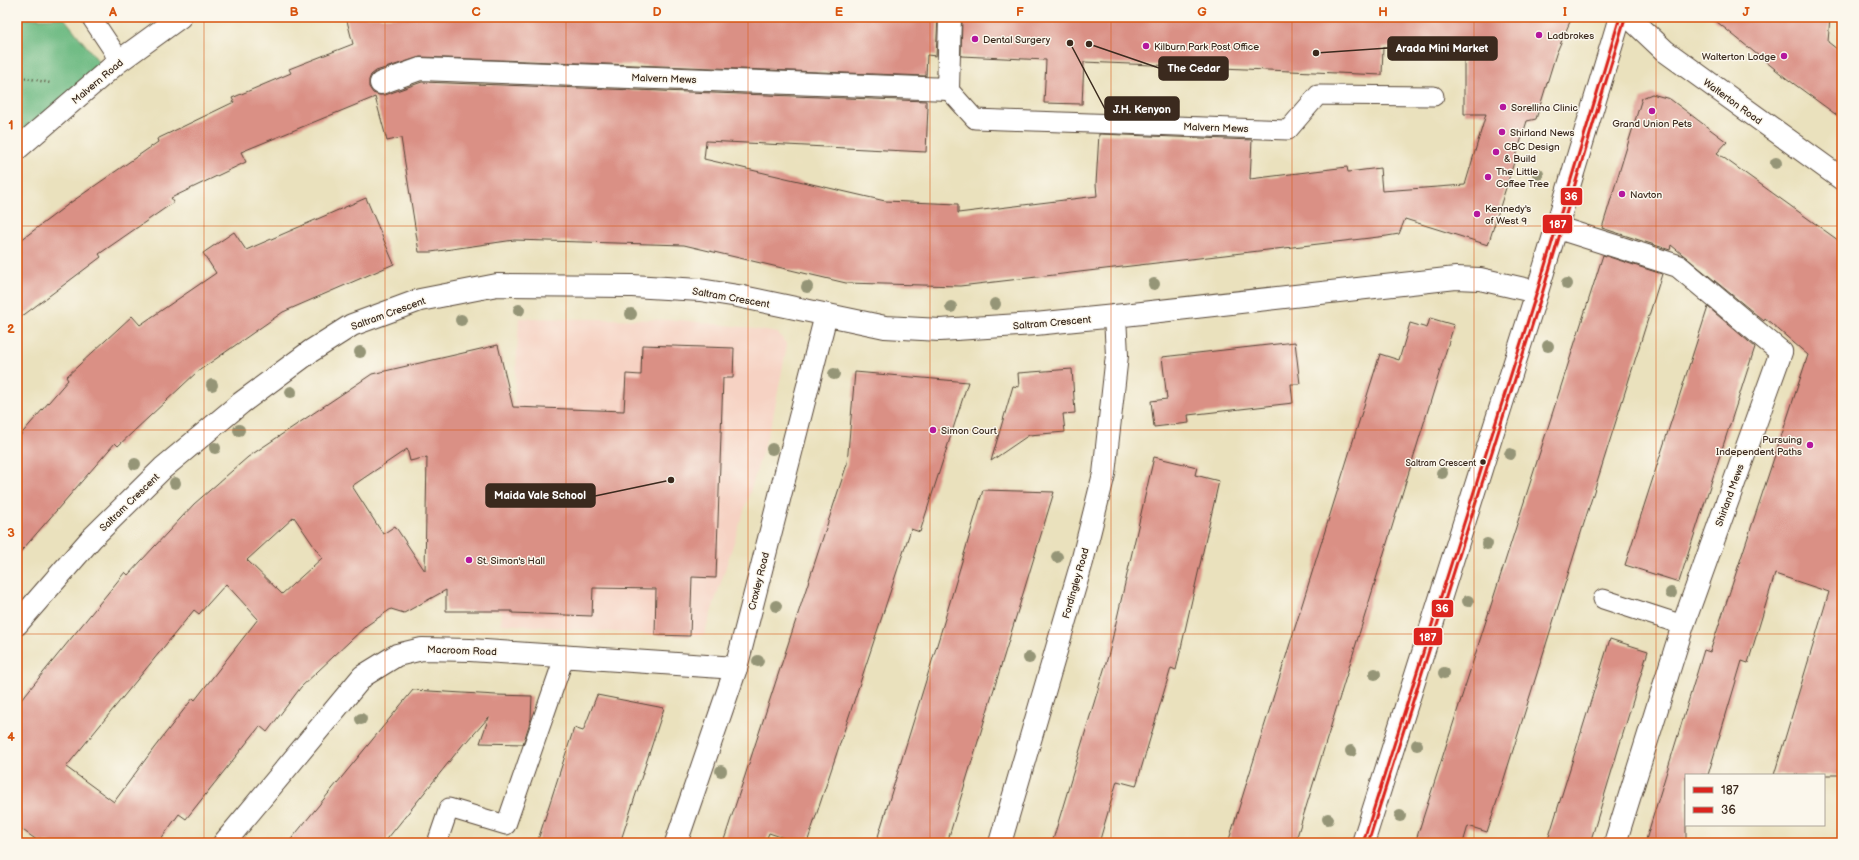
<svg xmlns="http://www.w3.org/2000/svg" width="1859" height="860" viewBox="0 0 1859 860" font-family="'Balsamiq Sans',sans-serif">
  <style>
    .built { fill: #f6d2c3 }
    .forest { fill: #71bc85; stroke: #567352 }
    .building { fill: #da9085; fill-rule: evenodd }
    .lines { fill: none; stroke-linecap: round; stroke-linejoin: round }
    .lane-casing { stroke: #554536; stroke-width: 21 }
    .street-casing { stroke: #554536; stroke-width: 24 }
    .secondary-casing { stroke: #554536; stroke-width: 24 }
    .path { stroke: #554536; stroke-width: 2.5; stroke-dasharray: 1 3; stroke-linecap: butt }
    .lane { stroke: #fff; stroke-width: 19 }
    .street { stroke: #fff; stroke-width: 22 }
    .secondary { stroke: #fff; stroke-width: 22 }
    .bus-1-casing { stroke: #fbf7ec; stroke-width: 6 }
    .bus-2-casing { stroke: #fbf7ec; stroke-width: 6 }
    .bus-1 { stroke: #dc241f; stroke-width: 3 }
    .bus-2 { stroke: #dc241f; stroke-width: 3 }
    .tree { fill: #959577 }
    .grid { fill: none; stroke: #d7540e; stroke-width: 1; stroke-opacity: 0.55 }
    .poi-dot { fill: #b5179e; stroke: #fbf7ec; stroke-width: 1.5 }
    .bus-dot { fill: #3b2a1e; stroke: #fbf7ec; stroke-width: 1.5 }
    .labels { text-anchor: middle; stroke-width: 3; stroke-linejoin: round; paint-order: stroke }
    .bus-label { font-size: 9px; fill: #3b2a1e; stroke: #fbf7ec; text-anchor: end }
    .poi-label { font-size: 10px; fill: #3b2a1e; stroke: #fbf7ec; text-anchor: start }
    .street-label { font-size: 10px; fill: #3b2a1e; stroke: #fbf7ec }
    .leader { fill: none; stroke: #3b2a1e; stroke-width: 1.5 }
    .callout-dot { fill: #3b2a1e; stroke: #fbf7ec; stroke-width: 1.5 }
    .callout { fill: #3b2a1e; stroke: #3b2a1e; stroke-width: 1.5 }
    .callout-label { font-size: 11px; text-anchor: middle; font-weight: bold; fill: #fff }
    .line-badge { stroke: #fbf7ec; stroke-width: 1.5 }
    .badge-label { font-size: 11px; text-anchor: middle; font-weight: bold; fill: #fff }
    .neatline { fill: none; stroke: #d7540e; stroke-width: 1.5 }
    .grid-label { font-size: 13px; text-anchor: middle; font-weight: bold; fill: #d7540e }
  </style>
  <rect width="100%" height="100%" fill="#fbf7ec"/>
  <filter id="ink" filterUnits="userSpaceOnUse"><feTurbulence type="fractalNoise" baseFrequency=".025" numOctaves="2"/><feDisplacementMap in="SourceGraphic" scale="8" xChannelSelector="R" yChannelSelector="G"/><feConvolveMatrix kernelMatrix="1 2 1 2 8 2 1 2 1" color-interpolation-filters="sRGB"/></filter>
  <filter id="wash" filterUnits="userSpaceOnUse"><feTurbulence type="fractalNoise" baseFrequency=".012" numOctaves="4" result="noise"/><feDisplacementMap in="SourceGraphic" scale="16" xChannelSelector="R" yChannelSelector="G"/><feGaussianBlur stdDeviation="0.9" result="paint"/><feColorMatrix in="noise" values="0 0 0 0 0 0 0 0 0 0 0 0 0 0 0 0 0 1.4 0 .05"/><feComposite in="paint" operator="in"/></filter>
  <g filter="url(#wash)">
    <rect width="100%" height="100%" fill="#eae1bd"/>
    <path class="built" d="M519,318L681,320L742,327L778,333L787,345L773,417L750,492L704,635H655L501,624Z"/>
    <path class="forest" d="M64,18L102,66L17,137V19Z"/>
    <g id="blocks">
      <g class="building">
        <path d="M346,17H938L936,56L927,55L926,76L420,57L376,71L371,75L369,80V87L373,93L379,95H385L422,82L926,101V107H928L926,152L706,141L704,159L885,201L958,204V213L1097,196L1096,184L1099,134L1252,140L1250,179L1347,167L1348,172L1380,168L1382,191L1465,185L1486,114H1464V51L1383,47L1382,75L1084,62L1082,104L1044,103L1046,60L961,56L962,17H1572L1556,54L1536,119L1527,121L1488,245L1405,219L1399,234L1387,236L960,286L846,283L684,245L514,240L431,252H419L401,138L387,141L375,97L241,152L246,162L171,198L174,202L99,254L101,257L17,320V243L70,203L158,142L157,139L234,102L232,98L291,73L289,69L353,44Z"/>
        <path d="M1711,17H1830L1828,42L1842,53V119L1786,78Z"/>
        <path d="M1652,94L1670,99L1727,142L1717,153L1842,243V775H1774L1829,592L1775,574L1748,663L1742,661L1708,775H1686V843H1645L1704,650L1710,652L1808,355L1765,318L1764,321L1671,245L1670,250L1602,228L1642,98Z"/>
        <path d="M366,198L394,264L283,312L197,372L118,446L115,443L17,556V439L68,380L66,377L132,316L140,325L216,273L203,253L234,232L246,250Z"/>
        <path d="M1603,255L1662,274L1498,798L1487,832L1468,826L1463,843H1415Z"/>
        <path d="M1708,307L1755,347L1679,582L1625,565Z"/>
        <path d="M1430,318L1454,325L1295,843H1228L1380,354L1399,360L1410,323L1427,328Z"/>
        <path d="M1295,342L1300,384H1291L1293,403L1188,415L1189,423L1154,427L1151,401L1167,399L1162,357Z"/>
        <path d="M498,345L513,407L624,411L626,374L641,375L642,345L734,348L733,378H723L716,578L692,577L690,636L655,635L656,589L593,588L592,616L512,613V611H446V590L404,613L391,609L366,626L301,687L267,732L260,726L186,819L179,814L158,843H41L17,826V705L125,572L128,575L194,504L248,457L372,374ZM407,449L410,461L427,457L425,571L395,526L383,534L352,486ZM294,517L322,558L282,594L247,560ZM226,584L258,619L195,700L193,698L154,748L114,802L66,767L194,610L199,614Z"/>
        <path d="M1072,369L1075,413L1063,414L1065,432L1029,435L991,461L1013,386L1019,387L1018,373Z"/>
        <path d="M855,372L968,382L920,532L911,529L807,843H799L769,833L765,843H723L847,464Z"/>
        <path d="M1154,457L1197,467L1195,475L1219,481L1176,670L1171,668L1136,786L1117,781L1099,843H1052L1109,653Z"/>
        <path d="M983,490L1054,492L947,843H876L944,622Z"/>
        <path d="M1610,639L1648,651L1590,843H1547Z"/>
        <path d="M413,690L496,695L532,696L531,719L523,744L480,743L489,717L467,742H465L384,843H288Z"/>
        <path d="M597,695L664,708L620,843H537L574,728L583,731Z"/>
      </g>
    </g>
  </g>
  <g filter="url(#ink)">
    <use href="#blocks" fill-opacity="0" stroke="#554536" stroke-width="1"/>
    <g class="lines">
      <g class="lane-casing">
        <g id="lane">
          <path d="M91,17L113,50L118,62"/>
          <path d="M948,89L975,119L1288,130L1318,95L1434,96"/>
          <path d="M1603,599L1683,625"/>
          <path d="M437,843L449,808L506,825L565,655"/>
        </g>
      </g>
      <g class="street-casing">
        <g id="street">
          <path d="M1629,17L1665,51L1842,179"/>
          <path d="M381,83L420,69L948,89L950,17"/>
          <path d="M17,149L118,62L180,17"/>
          <path d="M1555,227L1678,266L1781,352L1683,625L1615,843"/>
          <path d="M17,624L91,539L163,468L241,403L311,351L352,325L420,300L497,285L632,286L700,290L738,296L885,327L940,330L1035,324L1115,316L1456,278L1480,279L1537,292"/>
          <path d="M224,843L363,676L397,655L422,649L470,650L736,668"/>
          <path d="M676,843L736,668L826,315"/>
          <path d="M1000,843L1082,562L1104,474L1117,355L1115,316"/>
        </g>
      </g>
      <g class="secondary-casing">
        <path id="secondary" d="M1363,843L1537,292L1620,17"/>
      </g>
      <path class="path" d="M17,76L50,83"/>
      <use href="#lane" class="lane"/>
      <use href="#street" class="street"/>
      <use href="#secondary" class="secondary"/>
      <g class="bus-1-casing">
        <path id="bus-1" d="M1363,843L1537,292L1620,17"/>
      </g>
      <g class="bus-2-casing">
        <path id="bus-2" d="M1368,843L1542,294L1625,18"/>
      </g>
      <use href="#bus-1" class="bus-1"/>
      <use href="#bus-2" class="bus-2"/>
    </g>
    <g class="tree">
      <circle cx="1776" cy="163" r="6"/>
      <circle cx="1538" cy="174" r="6"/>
      <circle cx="1154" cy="284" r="6"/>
      <circle cx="1567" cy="284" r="6"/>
      <circle cx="807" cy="287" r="6"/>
      <circle cx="995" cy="304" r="6"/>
      <circle cx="951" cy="307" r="6"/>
      <circle cx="519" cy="310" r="6"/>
      <circle cx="631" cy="314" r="6"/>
      <circle cx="461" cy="320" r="6"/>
      <circle cx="1548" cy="346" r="6"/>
      <circle cx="360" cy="352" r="6"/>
      <circle cx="834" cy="374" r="6"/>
      <circle cx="212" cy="385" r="6"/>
      <circle cx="291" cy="392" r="6"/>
      <circle cx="239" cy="430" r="6"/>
      <circle cx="215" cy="448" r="6"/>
      <circle cx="772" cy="449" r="6"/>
      <circle cx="1510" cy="454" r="6"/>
      <circle cx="135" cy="464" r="6"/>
      <circle cx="1442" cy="473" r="6"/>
      <circle cx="175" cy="483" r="6"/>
      <circle cx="1487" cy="544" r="6"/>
      <circle cx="1057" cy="557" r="6"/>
      <circle cx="1671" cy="593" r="6"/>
      <circle cx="1468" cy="601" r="6"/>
      <circle cx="776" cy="606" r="6"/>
      <circle cx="1029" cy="658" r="6"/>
      <circle cx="758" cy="661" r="6"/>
      <circle cx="1444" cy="673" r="6"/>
      <circle cx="1375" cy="674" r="6"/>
      <circle cx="361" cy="719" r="6"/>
      <circle cx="1417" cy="745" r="6"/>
      <circle cx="1351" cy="751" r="6"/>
      <circle cx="721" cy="771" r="6"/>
      <circle cx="1400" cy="816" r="6"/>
      <circle cx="1328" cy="819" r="6"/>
    </g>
  </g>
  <path class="grid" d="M204,17V843M385,17V843M566,17V843M748,17V843M930,17V843M1111,17V843M1292,17V843M1474,17V843M1656,17V843M17,226H1842M17,430H1842M17,634H1842"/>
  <g class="poi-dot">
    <circle cx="1539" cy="35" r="4"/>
    <circle cx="975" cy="39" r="4"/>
    <circle cx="1146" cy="46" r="4"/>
    <circle cx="1784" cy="56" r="4"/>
    <circle cx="1503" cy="107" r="4"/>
    <circle cx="1652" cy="111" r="4"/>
    <circle cx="1502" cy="132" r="4"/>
    <circle cx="1496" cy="152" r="4"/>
    <circle cx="1488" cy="177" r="4"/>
    <circle cx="1622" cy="194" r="4"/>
    <circle cx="1477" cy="214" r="4"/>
    <circle cx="933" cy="430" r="4"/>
    <circle cx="1810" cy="445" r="4"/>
    <circle cx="469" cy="560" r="4"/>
  </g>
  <circle class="bus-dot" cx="1483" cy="462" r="3.5"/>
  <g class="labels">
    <g class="bus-label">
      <text x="1476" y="466">Saltram Crescent</text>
    </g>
    <g class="poi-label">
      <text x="1547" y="39">Ladbrokes</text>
      <text x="983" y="43">Dental Surgery</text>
      <text x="1154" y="50">Kilburn Park Post Office</text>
      <text x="1776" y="60" text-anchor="end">Walterton Lodge</text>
      <text x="1511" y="111">Sorellina Clinic</text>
      <text x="1652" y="127" text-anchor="middle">Grand Union Pets</text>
      <text x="1510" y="136">Shirland News</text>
      <text x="1504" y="150">CBC Design<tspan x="1504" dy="12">&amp; Build</tspan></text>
      <text x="1496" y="175">The Little<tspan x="1496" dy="12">Coffee Tree</tspan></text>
      <text x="1630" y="198">Navton</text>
      <text x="1485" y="212">Kennedy's<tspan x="1485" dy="12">of West 9</tspan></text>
      <text x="941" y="434">Simon Court</text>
      <text x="1802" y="443" text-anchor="end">Pursuing<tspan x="1802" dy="12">Independent Paths</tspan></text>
      <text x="477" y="564">St. Simon's Hall</text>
    </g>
    <g class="street-label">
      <text transform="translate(664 78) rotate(2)" y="4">Malvern Mews</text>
      <text transform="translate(97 81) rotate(-40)" y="4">Malvern Road</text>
      <text transform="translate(1733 101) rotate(36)" y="4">Walterton Road</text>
      <text transform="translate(1216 127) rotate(2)" y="4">Malvern Mews</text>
      <text transform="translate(731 297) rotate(10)" y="4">Saltram Crescent</text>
      <text transform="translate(388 313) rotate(-20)" y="4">Saltram Crescent</text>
      <text transform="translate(1052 322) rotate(-5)" y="4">Saltram Crescent</text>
      <text transform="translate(1729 495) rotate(-70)" y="4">Shirland Mews</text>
      <text transform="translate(129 502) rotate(-44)" y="4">Saltram Crescent</text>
      <text transform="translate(758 581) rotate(-76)" y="4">Croxley Road</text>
      <text transform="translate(1075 583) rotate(-74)" y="4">Fordingley Road</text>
      <text transform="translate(462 650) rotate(2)" y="4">Macroom Road</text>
    </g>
  </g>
  <path class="leader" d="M1316 53L1388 48M1089 44L1159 68M1070 43L1105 109M671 480L595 496"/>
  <g class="callout-dot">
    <circle cx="1316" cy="53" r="4"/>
    <circle cx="1089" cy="44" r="4"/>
    <circle cx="1070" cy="43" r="4"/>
    <circle cx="671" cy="480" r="4"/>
  </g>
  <g class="callout">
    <rect x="1388" y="37" width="109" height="23" rx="4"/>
    <rect x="1159" y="57" width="69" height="23" rx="4"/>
    <rect x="1105" y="97" width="74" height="23" rx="4"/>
    <rect x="486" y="484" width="109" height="23" rx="4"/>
  </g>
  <g class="callout-label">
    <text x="1442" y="52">Arada Mini Market</text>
    <text x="1194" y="72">The Cedar</text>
    <text x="1142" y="113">J.H. Kenyon</text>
    <text x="540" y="499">Maida Vale School</text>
  </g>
  <g class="line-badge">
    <rect x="1560" y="187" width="23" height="19" rx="4" fill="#dc241f"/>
    <rect x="1542" y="214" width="31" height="20" rx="4" fill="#dc241f"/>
    <rect x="1431" y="599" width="23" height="19" rx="4" fill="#dc241f"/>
    <rect x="1413" y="627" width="30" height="19" rx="4" fill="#dc241f"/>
  </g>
  <g class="badge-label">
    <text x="1571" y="200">36</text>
    <text x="1558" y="228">187</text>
    <text x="1442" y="612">36</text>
    <text x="1428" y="641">187</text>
  </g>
  <rect width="1859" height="860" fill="none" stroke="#fbf7ec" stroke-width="44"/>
  <rect x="1685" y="774" width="140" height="52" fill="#fbf7ec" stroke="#aea59a"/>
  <rect x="1693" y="787" width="20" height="6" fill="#dc241f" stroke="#aea59a"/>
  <text x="1721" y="794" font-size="12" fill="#3b2a1e">187</text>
  <rect x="1693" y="807" width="20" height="6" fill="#dc241f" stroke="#aea59a"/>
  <text x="1721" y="814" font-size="12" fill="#3b2a1e">36</text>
  <rect x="22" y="22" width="1815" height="816" class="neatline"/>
  <g class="grid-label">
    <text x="113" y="16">A</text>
    <text x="294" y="16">B</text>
    <text x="476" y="16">C</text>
    <text x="657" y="16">D</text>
    <text x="839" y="16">E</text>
    <text x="1020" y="16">F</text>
    <text x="1202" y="16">G</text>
    <text x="1383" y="16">H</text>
    <text x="1565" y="16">I</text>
    <text x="1746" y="16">J</text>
    <text x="11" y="129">1</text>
    <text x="11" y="333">2</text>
    <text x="11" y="537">3</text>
    <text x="11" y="741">4</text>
  </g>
</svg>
